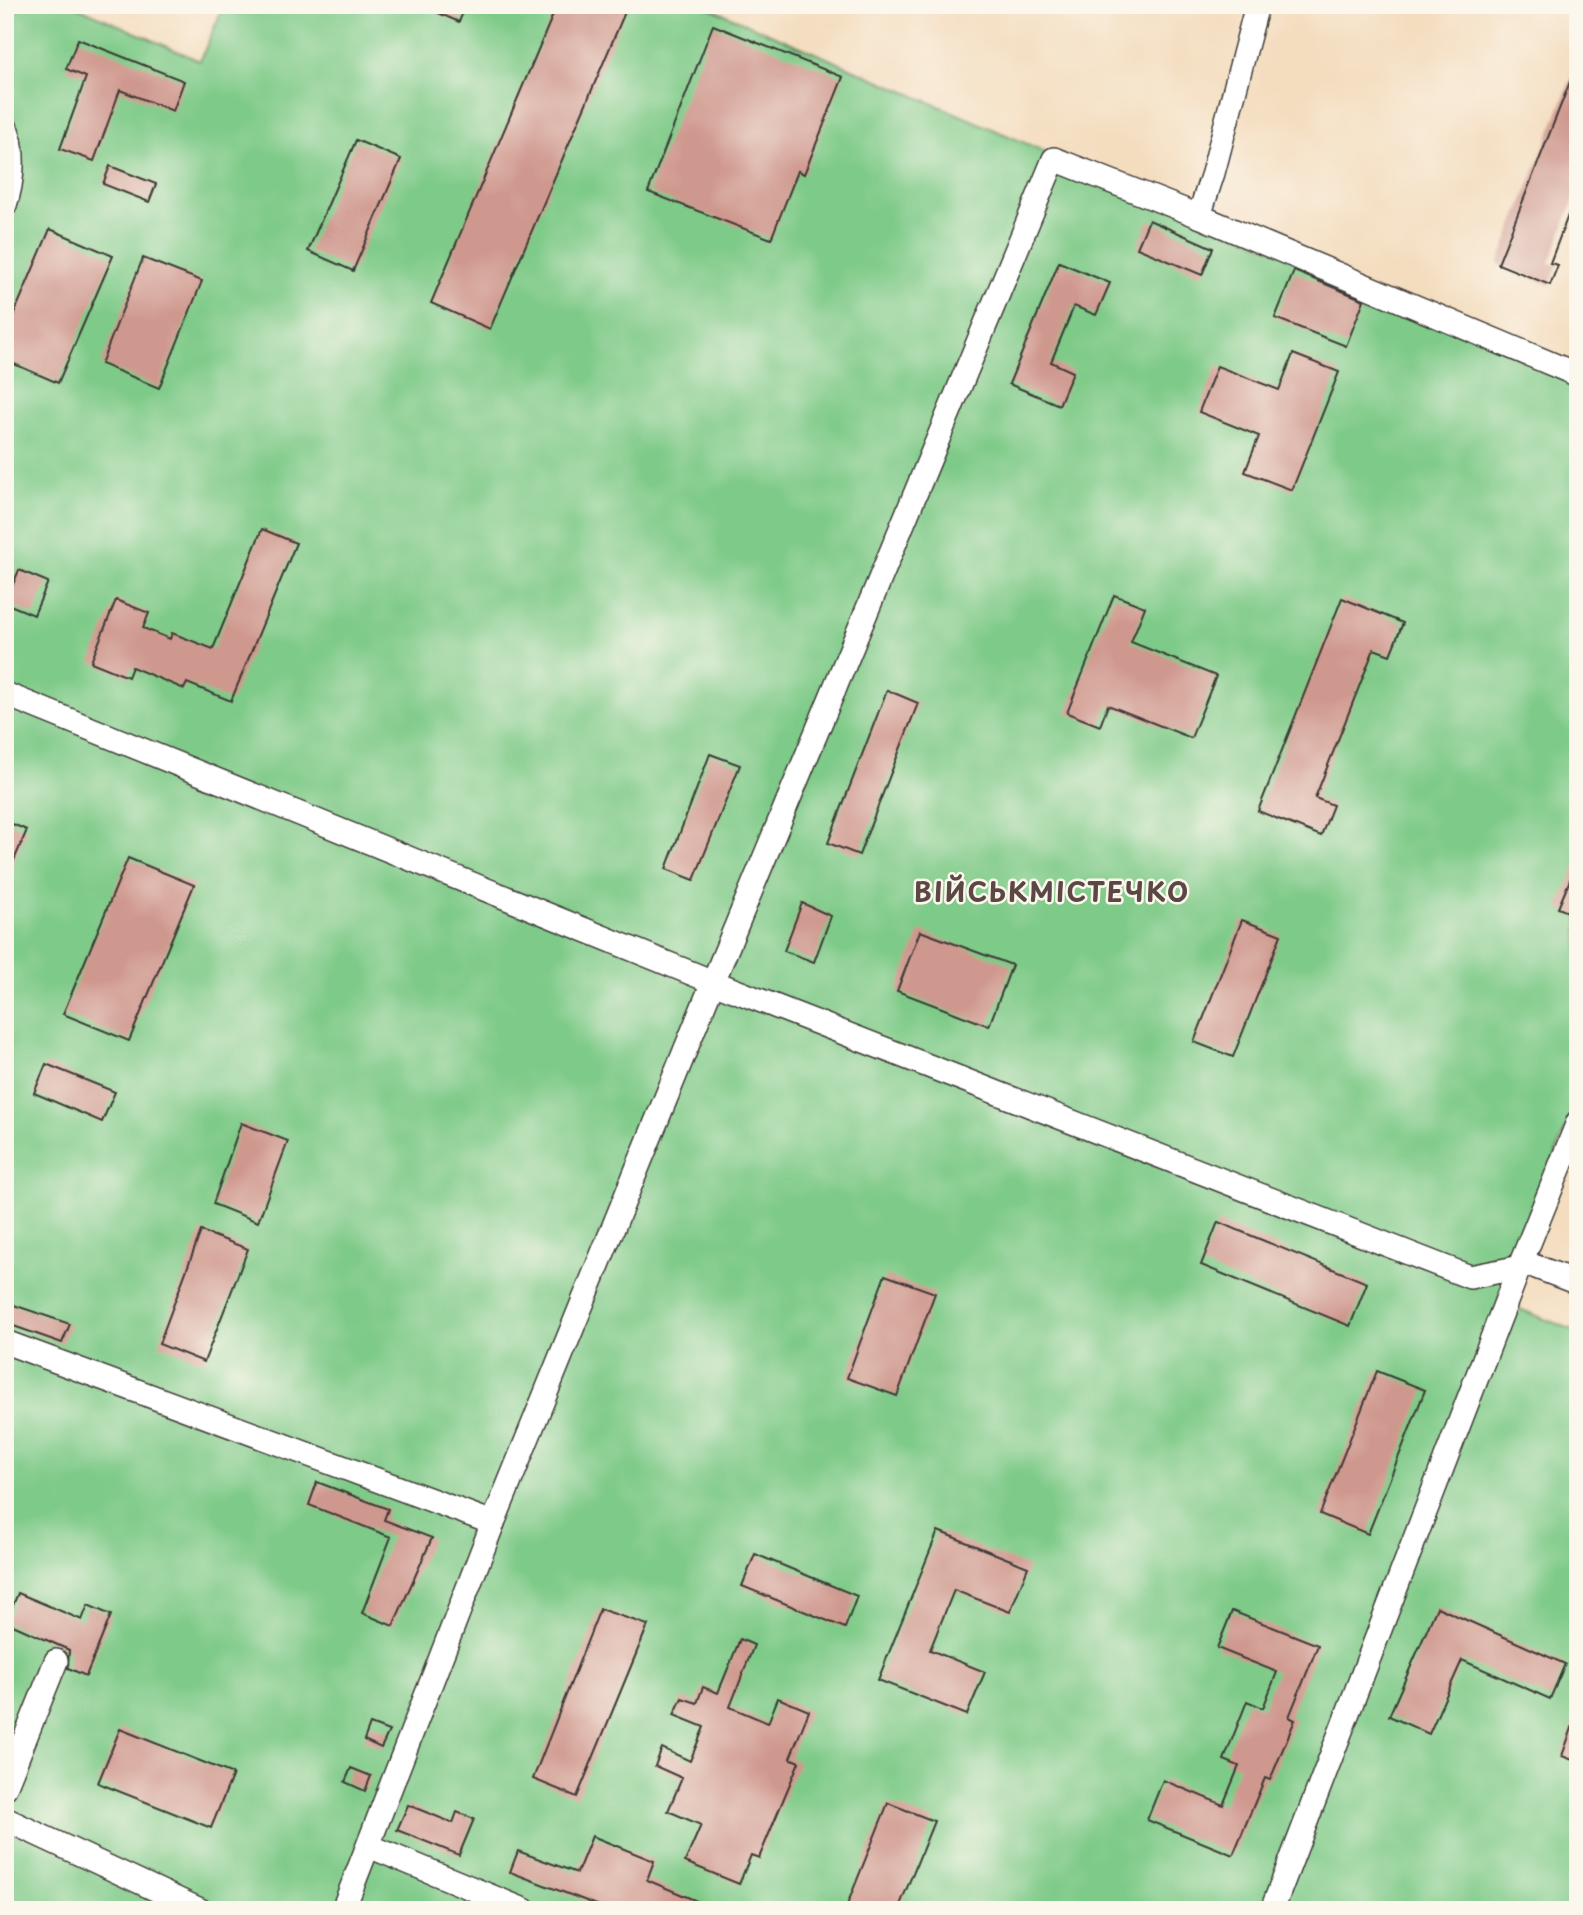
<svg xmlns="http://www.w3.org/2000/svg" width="1583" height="1915" viewBox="0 0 1583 1915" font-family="'Playpen Sans',sans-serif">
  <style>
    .green { fill: #7eca88; stroke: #4d7352; stroke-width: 2 }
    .building { fill: #cf988e }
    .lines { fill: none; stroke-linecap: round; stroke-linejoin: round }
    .minor-casing { stroke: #3c3934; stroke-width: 26 }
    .minor { stroke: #fff; stroke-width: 23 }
    .labels { text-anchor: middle; stroke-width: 5; stroke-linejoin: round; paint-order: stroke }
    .district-label { font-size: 26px; font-weight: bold; letter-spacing: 2px; fill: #5b4744; stroke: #fbf7ec }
  </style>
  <rect width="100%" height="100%" fill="#fbf7ec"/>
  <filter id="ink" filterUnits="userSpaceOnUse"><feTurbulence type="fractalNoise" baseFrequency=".0143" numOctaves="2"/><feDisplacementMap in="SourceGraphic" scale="14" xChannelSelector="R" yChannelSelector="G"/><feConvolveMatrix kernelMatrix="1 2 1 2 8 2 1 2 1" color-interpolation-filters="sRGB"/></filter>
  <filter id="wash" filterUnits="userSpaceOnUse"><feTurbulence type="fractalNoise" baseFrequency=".00686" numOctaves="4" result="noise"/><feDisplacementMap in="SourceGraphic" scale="28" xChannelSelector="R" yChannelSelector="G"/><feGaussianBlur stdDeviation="1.57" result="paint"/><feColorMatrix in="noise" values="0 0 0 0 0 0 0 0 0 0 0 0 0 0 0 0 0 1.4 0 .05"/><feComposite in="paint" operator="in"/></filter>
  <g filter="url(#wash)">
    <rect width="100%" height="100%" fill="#f4ddbf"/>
    <path class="green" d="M5,5H73L200,61L224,5H703L1578,380V1096L1499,1301L1578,1332V1910H5Z"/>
    <g id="blocks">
      <g class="building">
        <path d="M420,5H466L459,22Z"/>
        <path d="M557,5H628L490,329L431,303Z"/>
        <path d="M713,25L843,77L804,174L798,171L771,239L648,192Z"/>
        <path d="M78,39L184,81L173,111L120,90L94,161L60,149L86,77L66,69Z"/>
        <path d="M1577,64L1578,189L1550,263L1558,265L1550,285L1498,264Z"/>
        <path d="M356,140L401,159L353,271L308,251Z"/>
        <path d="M110,166L156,184L149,202L103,184Z"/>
        <path d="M1149,220L1213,248L1202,275L1137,248Z"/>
        <path d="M50,229L113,256L58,383L5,360V335Z"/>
        <path d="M143,258L202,281L159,388L101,364Z"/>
        <path d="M1059,262L1110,283L1096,315L1074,306L1051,362L1073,372L1059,405L1009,384Z"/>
        <path d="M1294,271L1364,300L1346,346L1275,318Z"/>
        <path d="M1293,354L1339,372L1292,490L1245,472L1259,436L1199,412L1217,366L1279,390Z"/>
        <path d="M262,529L296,543L231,701L187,683L184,689L132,667L128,677L91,662L116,600L149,613L143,628L170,639L172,633L213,649Z"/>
        <path d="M19,570L48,582L34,615L5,603Z"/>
        <path d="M1114,595L1145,607L1131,642L1216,676L1191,738L1108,705L1100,726L1067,713Z"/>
        <path d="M1342,598L1403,623L1390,655L1374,649L1315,798L1333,805L1321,836L1258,811Z"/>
        <path d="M887,690L918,703L859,855L828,843Z"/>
        <path d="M710,754L740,765L694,880L666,869Z"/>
        <path d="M5,821L27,830L5,881Z"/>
        <path d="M128,858L194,885L129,1041L63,1014Z"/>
        <path d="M1578,861V916L1558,908Z"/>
        <path d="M802,903L831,916L814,962L784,951Z"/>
        <path d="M1242,920L1281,935L1233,1057L1194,1042Z"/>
        <path d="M920,931L1012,965L989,1026L897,991Z"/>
        <path d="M46,1064L115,1092L102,1122L34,1093Z"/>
        <path d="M241,1123L288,1141L258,1222L213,1204Z"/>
        <path d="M1218,1222L1367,1283L1350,1326L1201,1265Z"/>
        <path d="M201,1231L248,1249L204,1362L159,1344Z"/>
        <path d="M885,1275L935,1293L897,1396L847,1378Z"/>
        <path d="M5,1302L70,1324L62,1343L5,1323Z"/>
        <path d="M1377,1371L1425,1390L1368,1534L1320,1514Z"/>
        <path d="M317,1482L388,1509L384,1520L432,1538L393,1626L362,1613L391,1537L309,1505Z"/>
        <path d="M938,1531L1028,1567L1010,1612L954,1590L930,1650L985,1672L967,1715L878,1680Z"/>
        <path d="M755,1554L857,1596L845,1628L742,1586Z"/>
        <path d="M18,1593L82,1620L88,1605L111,1615L86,1676L68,1668L69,1650L6,1622Z"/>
        <path d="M1437,1607L1565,1664L1550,1699L1462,1660L1429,1734L1389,1716Z"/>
        <path d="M600,1609L648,1625L577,1797L533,1779Z"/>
        <path d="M1232,1611L1318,1645L1289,1717L1295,1720L1270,1780L1265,1778L1233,1855L1147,1820L1163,1780L1223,1805L1239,1766L1224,1760L1247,1701L1263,1708L1277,1672L1217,1648Z"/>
        <path d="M740,1639L754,1645L730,1707L768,1723L778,1698L809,1711L790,1758L799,1762L759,1858L751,1855L739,1884L685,1862L701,1825L668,1811L682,1778L655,1766L662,1748L690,1761L704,1727L674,1715L682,1698L697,1703L703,1687L718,1693Z"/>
        <path d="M1576,1717H1578V1762L1562,1756Z"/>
        <path d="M370,1724L389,1731L381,1748L364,1740Z"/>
        <path d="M120,1729L233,1774L211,1828L98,1783Z"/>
        <path d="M351,1768L371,1776L365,1791L345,1782Z"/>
        <path d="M888,1803L934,1821L898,1910H845Z"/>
        <path d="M408,1805L453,1823L457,1812L474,1819L459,1855L397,1830Z"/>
        <path d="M592,1836L654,1861L647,1880L718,1910H610L510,1872L518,1851L577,1873Z"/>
      </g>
    </g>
  </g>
  <g filter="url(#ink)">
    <use href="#blocks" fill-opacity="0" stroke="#3c3934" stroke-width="2"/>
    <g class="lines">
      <g class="minor-casing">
        <g id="minor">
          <path d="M5,126C16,147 13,182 5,205"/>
          <path d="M1199,216L1213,173L1257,5"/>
          <path d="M5,694L713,982L1470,1277L1531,1265L1578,1283"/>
          <path d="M5,1342L493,1523"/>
          <path d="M5,1788L56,1661"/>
          <path d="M5,1819L200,1910"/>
          <path d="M369,1846L524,1910"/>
          <path d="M343,1910L493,1523L713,982L1054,159L1199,216L1578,375"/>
          <path d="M1272,1910L1519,1268L1578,1122"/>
        </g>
      </g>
      <use href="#minor" class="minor"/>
    </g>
  </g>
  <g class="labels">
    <g class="district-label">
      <text x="1052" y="902">ВІЙСЬКМІСТЕЧКО</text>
    </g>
  </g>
  <rect width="1583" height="1915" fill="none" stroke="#fbf7ec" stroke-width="28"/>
</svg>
